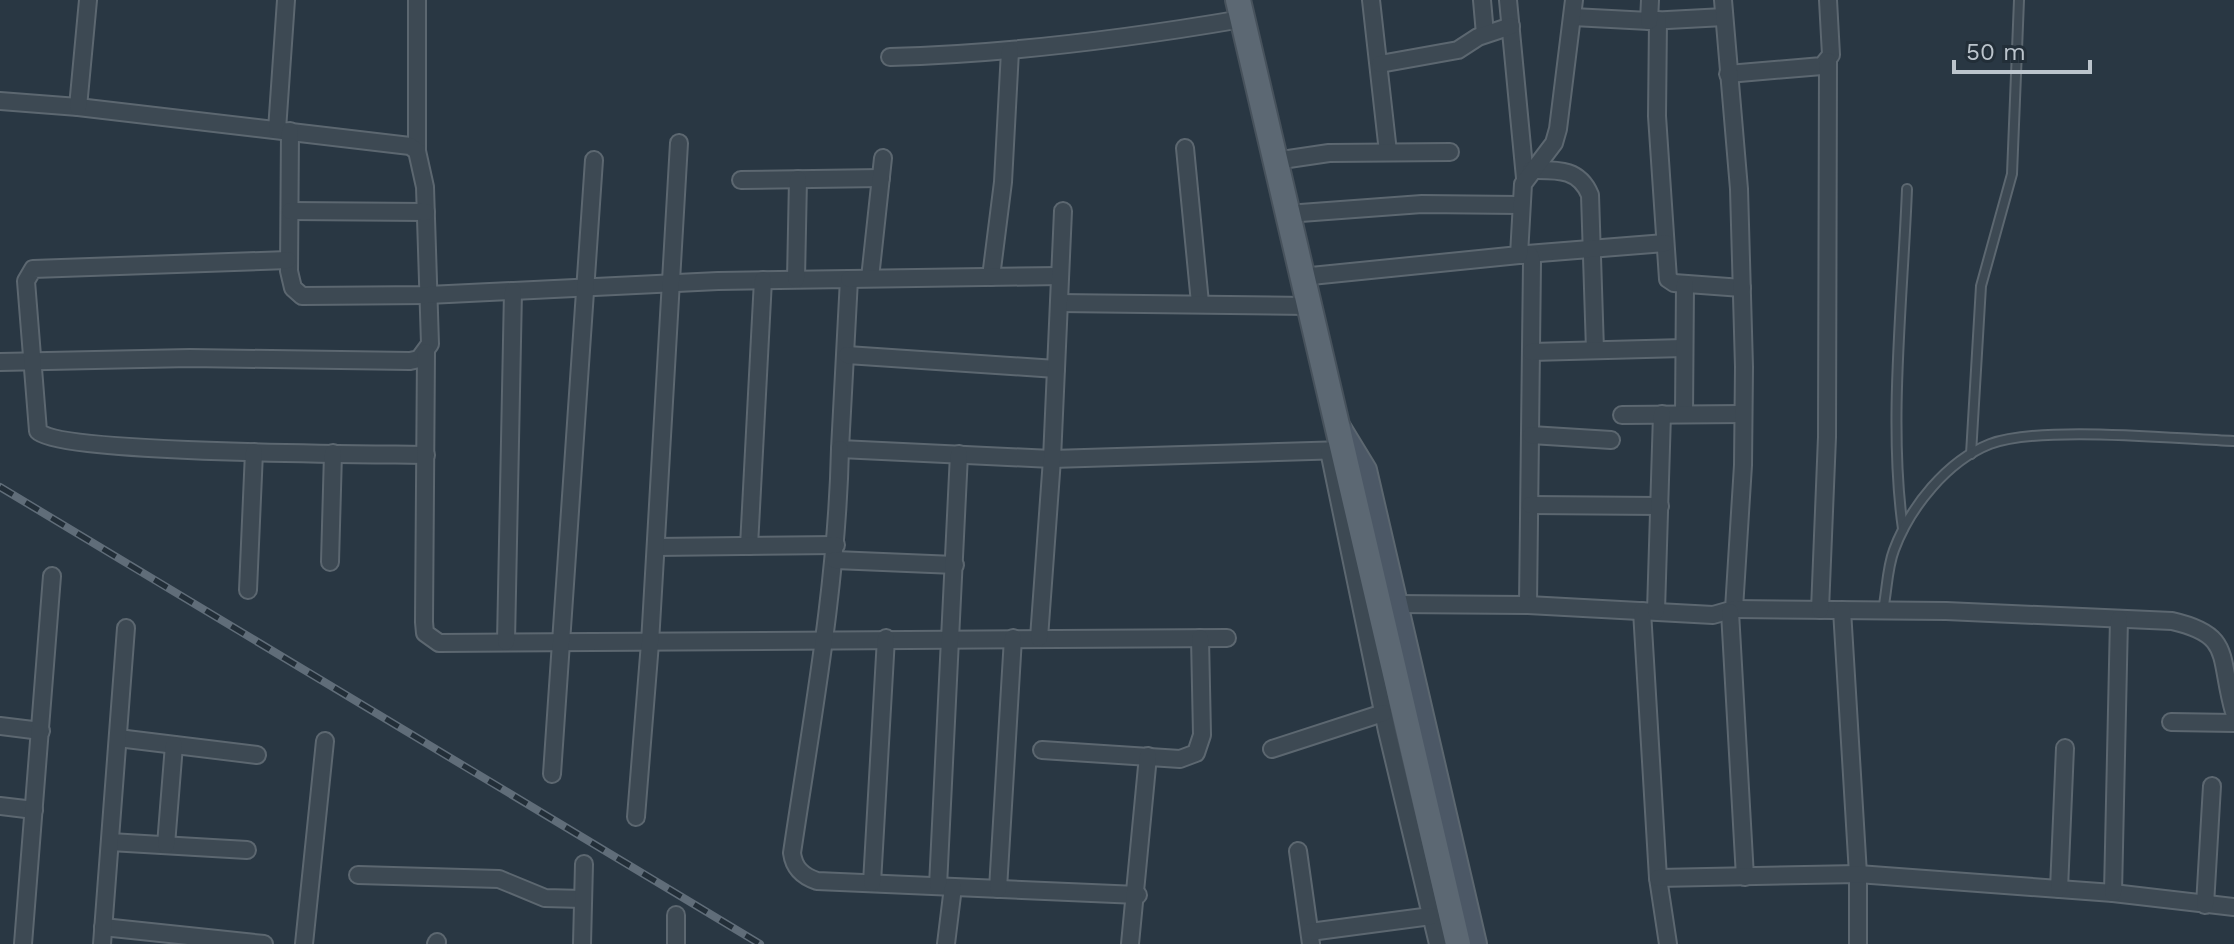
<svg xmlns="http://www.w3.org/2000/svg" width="2234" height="944" viewBox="0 0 2234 944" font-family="'Work Sans',sans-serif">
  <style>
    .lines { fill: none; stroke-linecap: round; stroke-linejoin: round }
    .service-casing { stroke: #5c6770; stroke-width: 12 }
    .minor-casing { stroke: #5c6770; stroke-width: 20 }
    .secondary-casing { stroke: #5c6770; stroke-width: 26 }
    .primary-casing { stroke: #47525c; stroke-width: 28 }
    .service { stroke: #3d4953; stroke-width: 8 }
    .minor { stroke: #3d4953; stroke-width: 16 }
    .secondary { stroke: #4c5866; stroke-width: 22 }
    .primary { stroke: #5c6873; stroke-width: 24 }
    .rail-casing { stroke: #606d79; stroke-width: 8 }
    .rail { stroke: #222e38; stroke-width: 5; stroke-dasharray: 15; stroke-linecap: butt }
  </style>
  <rect width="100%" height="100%" fill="#293743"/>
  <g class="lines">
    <g class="service-casing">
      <g id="service">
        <path d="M1971,454L1981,286L2012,174L2019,0"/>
        <path d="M1903,529C1888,424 1903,296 1907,189"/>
        <path d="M1883,610C1887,591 1887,568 1894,550C1910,507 1947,461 1990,444C2041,425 2175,439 2234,441"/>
      </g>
    </g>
    <g class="minor-casing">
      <g id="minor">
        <path d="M417,0V151"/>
        <path d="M1371,0L1388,152"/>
        <path d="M1482,0L1485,34"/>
        <path d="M1508,0L1525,178"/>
        <path d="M1573,17L1649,21L1724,17"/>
        <path d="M1658,20L1657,116L1668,279L1674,283L1742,288"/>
        <path d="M1649,21L1650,0"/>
        <path d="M890,57C1009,54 1125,39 1242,19"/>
        <path d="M1380,64L1458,50L1478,37L1511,26"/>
        <path d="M1728,74L1822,66L1831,55L1828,0"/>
        <path d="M0,101L78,107L410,146L417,151L425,187L430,344L419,359L410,361L190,358L0,362"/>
        <path d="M78,107L88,0"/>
        <path d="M277,130L286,0"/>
        <path d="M290,131L289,271L293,288L302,296L428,295L718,281L849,279L840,449L1052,459L1344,450"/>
        <path d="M1185,148L1200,303"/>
        <path d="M1275,161L1329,153L1450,152"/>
        <path d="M1531,170C1557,170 1579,168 1590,195L1595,350"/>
        <path d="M741,180L881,178"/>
        <path d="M290,211L426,212"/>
        <path d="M1287,214L1422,204L1519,205"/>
        <path d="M1527,254L1665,243"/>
        <path d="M1519,255H1530L1532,262L1528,605"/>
        <path d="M288,260L33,269L26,281L38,431C59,454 375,454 426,455"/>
        <path d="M991,277L1003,182L1010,51"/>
        <path d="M1301,277L1519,255L1523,184L1554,143L1558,129L1574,0"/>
        <path d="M870,278L883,158"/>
        <path d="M796,279L798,179"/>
        <path d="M849,279L1060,276"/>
        <path d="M1059,303L1308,306"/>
        <path d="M426,352L424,622L425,633L439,643L1227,638"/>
        <path d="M1531,352L1684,348"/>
        <path d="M847,355L1056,369"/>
        <path d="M1684,414L1685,284"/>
        <path d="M1622,415L1743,414"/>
        <path d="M1531,435L1611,440"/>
        <path d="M840,449C837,586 812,718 792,853C794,868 802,876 817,881L1138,895"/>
        <path d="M1329,451L1387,731L1438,944"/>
        <path d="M1530,505L1660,506"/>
        <path d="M749,546L763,280"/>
        <path d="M656,547L836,545"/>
        <path d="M835,560L955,565"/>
        <path d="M330,562L333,453"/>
        <path d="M248,590L254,452"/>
        <path d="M1395,604L1528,605L1713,615L1734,609L1743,465L1744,367L1739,189L1723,0"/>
        <path d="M1734,609L1946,611L2172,621C2234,635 2218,657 2234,712"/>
        <path d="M1820,610L1827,437L1828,61"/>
        <path d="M1842,610L1858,874V944"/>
        <path d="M1642,611L1658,878L1668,944"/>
        <path d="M1656,611L1662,414"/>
        <path d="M1730,612L1745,877"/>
        <path d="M1039,638L1052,459L1063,211"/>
        <path d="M506,642L513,291"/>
        <path d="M2171,722L2234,723"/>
        <path d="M0,726L41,731"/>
        <path d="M118,738L257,755"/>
        <path d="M1272,749L1383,713"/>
        <path d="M1042,750L1180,759L1196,753L1202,735L1200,638"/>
        <path d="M552,774L594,160"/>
        <path d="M0,806L34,810"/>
        <path d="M636,817L650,643L679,143"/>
        <path d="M110,842L247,850"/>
        <path d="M166,845L174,745"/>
        <path d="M1298,851L1311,944"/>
        <path d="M358,875L499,879L545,898L583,899"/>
        <path d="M1658,878L1858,874L2113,893L2234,907"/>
        <path d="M872,883L886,638"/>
        <path d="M938,886L959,454"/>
        <path d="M998,889L1013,638"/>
        <path d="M2059,889L2065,748"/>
        <path d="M2113,893L2119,619"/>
        <path d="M2205,905L2212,786"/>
        <path d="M676,915V944"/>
        <path d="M103,927L264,944"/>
        <path d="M1310,932L1431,916"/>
        <path d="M23,944L52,576"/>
        <path d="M102,944L126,628"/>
        <path d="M304,944L325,741"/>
        <path d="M436,944L437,942"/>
        <path d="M582,944L584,864"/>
        <path d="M946,944L953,887"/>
        <path d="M1130,944L1148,756"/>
      </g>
    </g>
    <g class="secondary-casing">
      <path id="secondary" d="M1340,429L1365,470L1475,944"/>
    </g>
    <g class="primary-casing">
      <path id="primary" d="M1238,0L1458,944"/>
    </g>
    <use href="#service" class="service"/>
    <use href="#minor" class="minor"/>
    <use href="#secondary" class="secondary"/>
    <use href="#primary" class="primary"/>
    <g class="rail-casing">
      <path id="rail" d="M0,487L760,944"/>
    </g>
    <use href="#rail" class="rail"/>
  </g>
  <path d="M1954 60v12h136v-12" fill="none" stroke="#bbc4cc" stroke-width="4"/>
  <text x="1966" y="60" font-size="24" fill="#bbc4cc" stroke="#222e38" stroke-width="6" paint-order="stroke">50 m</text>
</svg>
